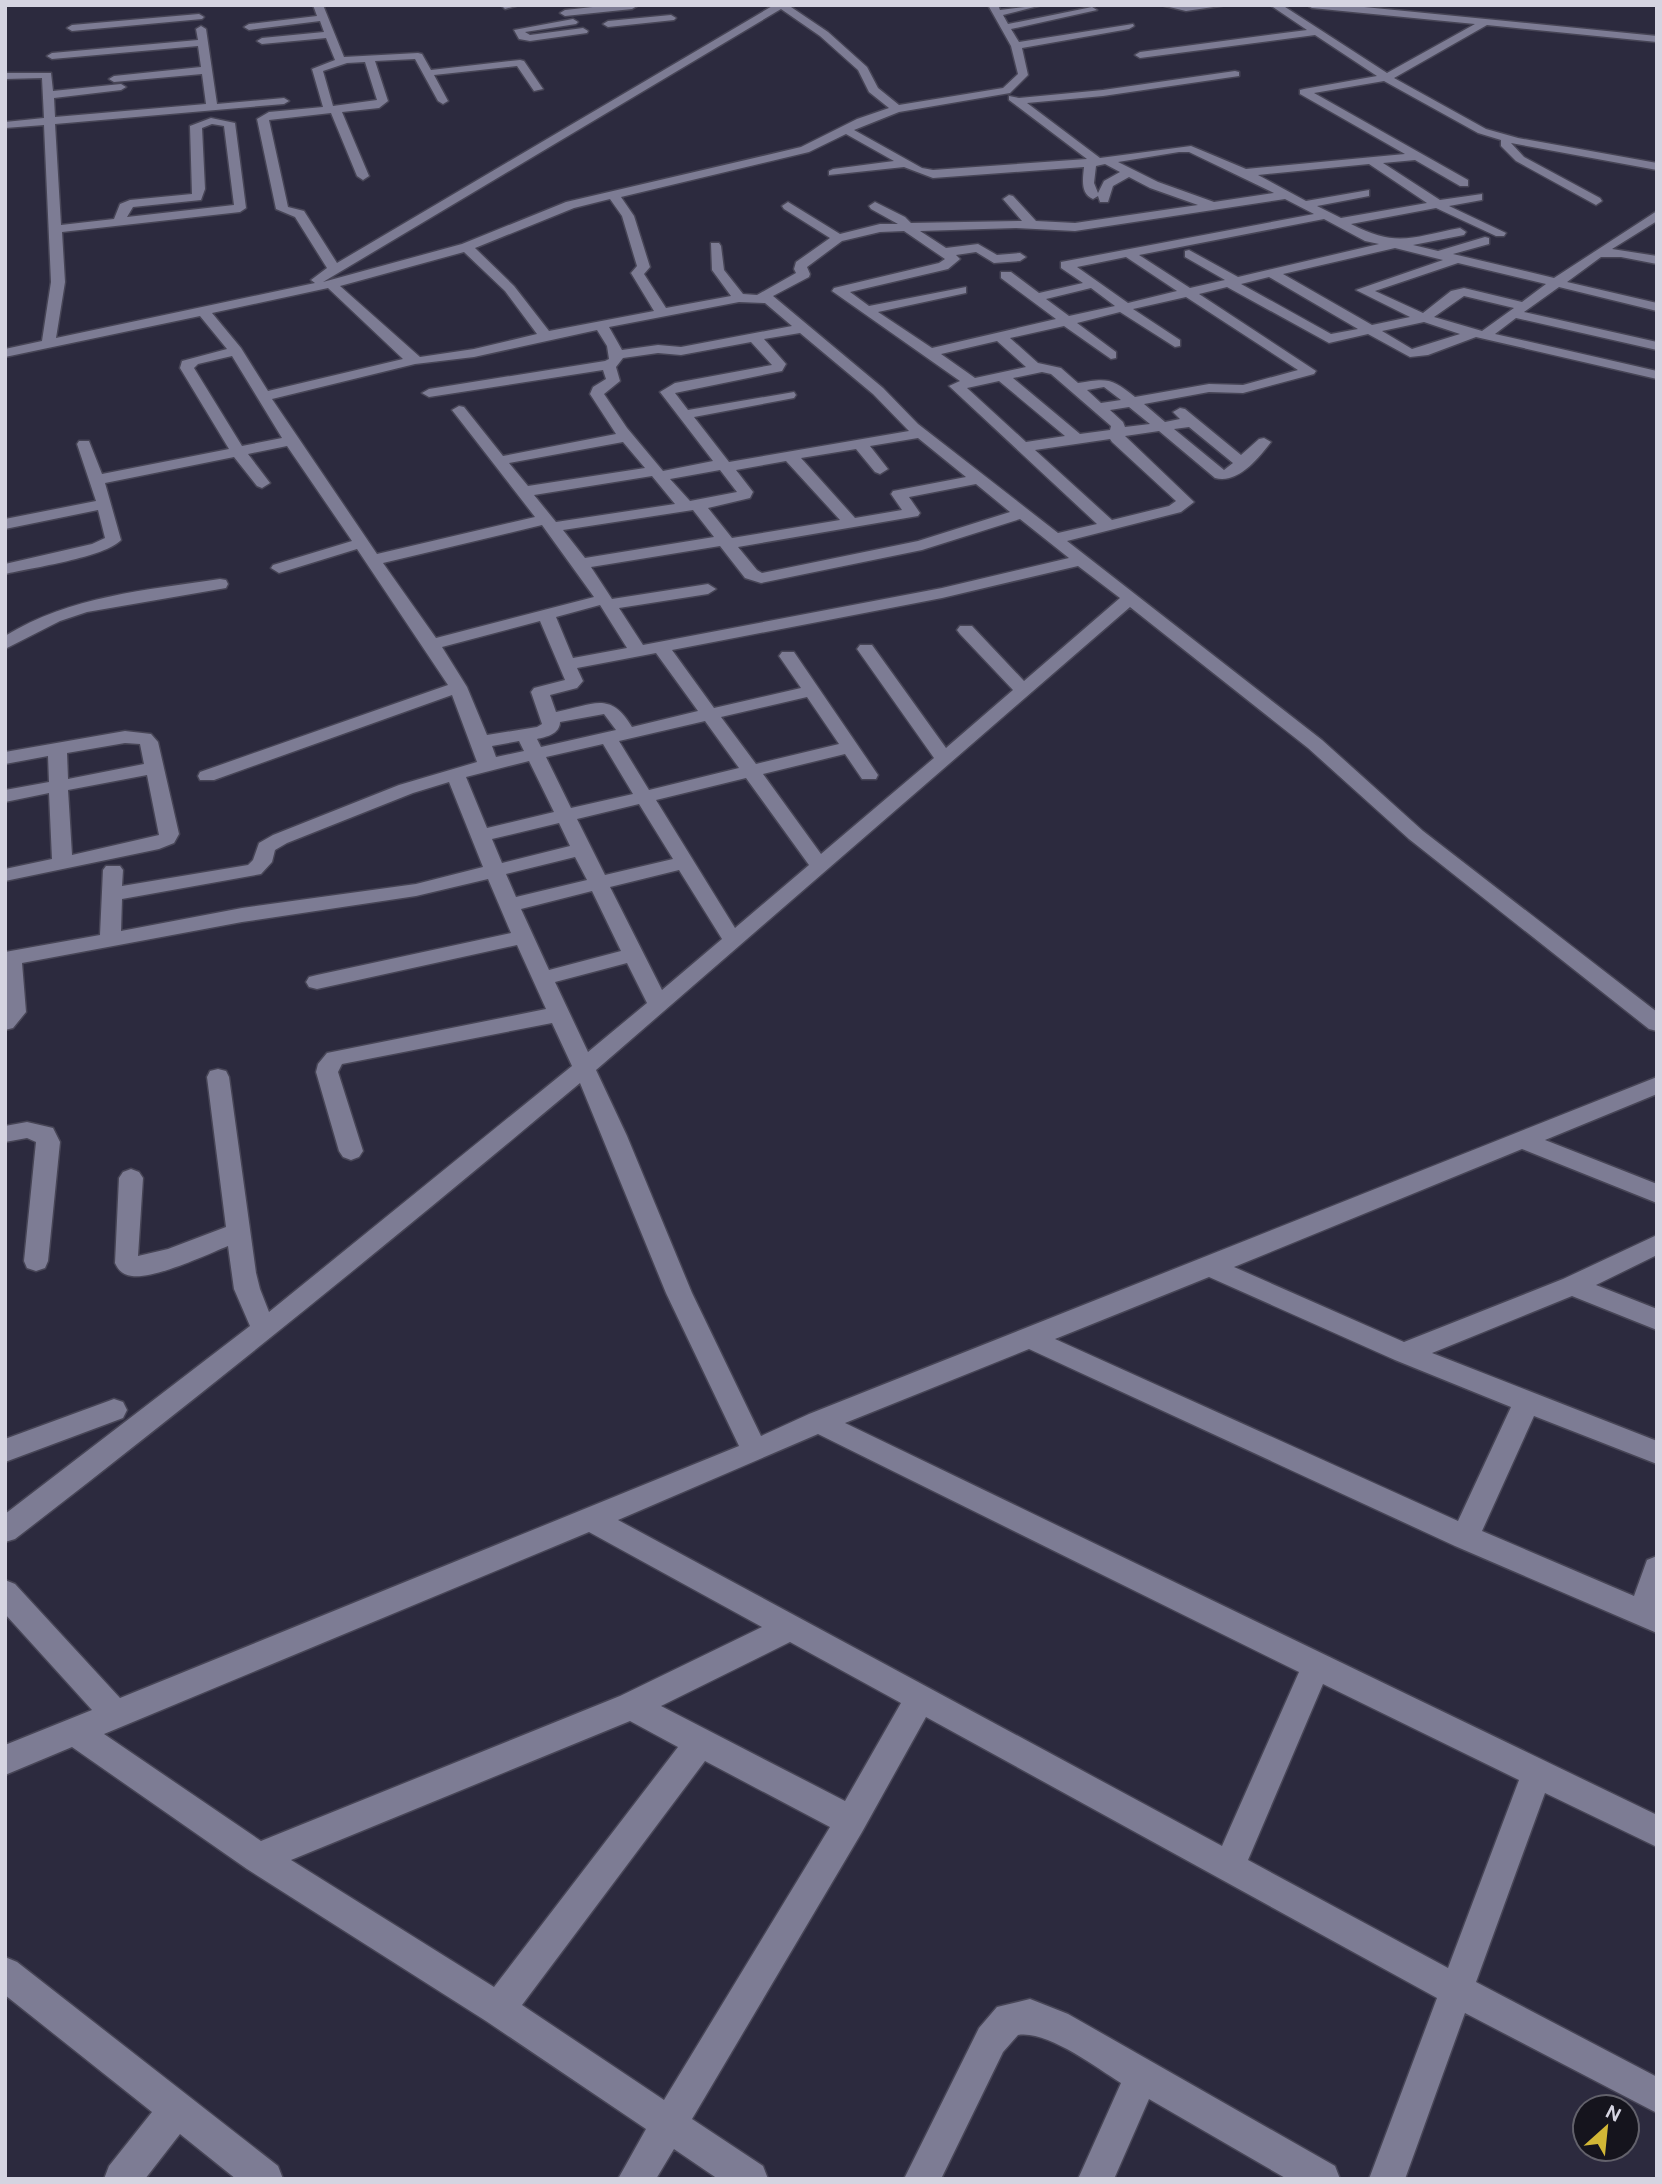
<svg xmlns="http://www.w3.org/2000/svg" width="1662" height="2184" viewBox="0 0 1662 2184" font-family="'DM Sans',sans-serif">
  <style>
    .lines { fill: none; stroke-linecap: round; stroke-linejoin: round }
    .minor-casing { stroke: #474556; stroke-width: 3 }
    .minor { fill: #7d7c94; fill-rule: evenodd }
  </style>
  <rect width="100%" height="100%" fill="#2c2a3e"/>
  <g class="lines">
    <g class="minor-casing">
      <g id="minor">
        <path d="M313,5H323L344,57L418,53L422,54L431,70L520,60L524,61L543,89L534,91L517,66L434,75L448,101L443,104L438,101L415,59L375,61L388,101L379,108L342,112L369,176L363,180L357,176L331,113L269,120L288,207L304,211L337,263L774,5H788L828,32L867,67L878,88L899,105L1003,88L1018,74L1011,46L988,5H998L1000,10L1042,5L1003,15L1008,24L1092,7L1097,10L1011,29L1019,42L1133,24L1134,26L1129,29L1022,48L1028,75L1010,93L899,112L854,130L922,168L933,170L1087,159L1009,100V96L1019,98L1103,90L1235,71L1239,72V76L1103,96L1027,103L1100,158L1191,146L1246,169L1405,154L1300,94V90L1304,89L1377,76L1315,35L1140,58L1135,55L1140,52L1307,30L1270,5H1282L1387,73L1475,24L1312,8L1307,5H1344L1657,36V42L1487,25L1394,78L1486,129L1518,138L1657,163V170L1511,143L1524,157L1600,198L1602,201L1596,205L1516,161L1501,146V140L1478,133L1384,81L1314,93L1468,180V186H1460L1415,160L1383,163L1440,200L1482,194V200L1449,206L1506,233L1504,236H1496L1436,208L1351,224C1397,248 1412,237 1460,228L1466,232L1464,235L1413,245L1438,251L1485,237L1489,238V244L1453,254L1554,278L1657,211V221L1612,249L1657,256V264L1621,257H1601L1567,282L1657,303V311L1559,287L1524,312L1657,342V350L1516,318L1495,334L1657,371V379L1476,337L1428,355L1410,357L1368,334L1329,343L1227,287L1199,294L1316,371L1314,374L1243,393L1209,392L1144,404L1165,422L1180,419L1173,412L1180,408L1185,409L1241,455L1259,439L1264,438L1271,442C1258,459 1238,484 1215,478L1159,431L1125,436L1194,502L1181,512L1067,541L1322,740L1423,831L1657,1012V1031L1649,1029L1409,839L1308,748L1130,607L596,1070L627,1136L692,1293L761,1436L809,1414L1657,1077V1094L1545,1140L1657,1184V1203L1522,1149L1234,1267L1404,1342L1563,1279L1657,1235V1255L1596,1285L1657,1309V1330L1572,1296L1432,1353L1657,1441V1464L1534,1416L1482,1531L1634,1596L1647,1560L1657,1556V1633L1455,1546L1029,1349L845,1423L1657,1815V1847L1545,1793L1476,1982L1657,2077V2113L1465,2013L1405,2179H1369L1437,1998L926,1717L862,1832L692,2119L763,2166L768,2179H718L674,2149L656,2179H618L646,2129L486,2021L247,1869L72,1747L5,1775V1745L92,1710L5,1614V1580L15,1584L120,1698L739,1446L666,1293L580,1083C394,1239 207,1391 15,1539L5,1542V1514L250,1326L234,1289L228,1246C206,1255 155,1279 132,1276C123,1275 118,1270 115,1263L119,1178L123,1172L131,1169L139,1172L143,1178L138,1256L168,1249L226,1227L207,1077L210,1071L218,1069L226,1071L229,1077L256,1273L260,1289L269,1312L572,1066L552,1023L342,1064L338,1072L363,1151L359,1157L351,1160L343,1157L339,1151L316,1072L318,1064L327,1053L546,1009L517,945L317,989L309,987L306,982L309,977L317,975L511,933L488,879L416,896L242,922L22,963L26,1012L13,1028L5,1030V952L100,935L103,870L106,866H120L123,870L122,886L248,865L253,860L259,843L273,835L399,785L477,762L452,695L214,780H200L198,776L200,772L448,685L357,549L279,573L271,568L273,565L352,541L287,446L248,454L270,483L262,488L257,486L234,457L105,483L121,540C106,557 31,568 5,574V564L92,544L105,538L98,510L5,529V519L96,501L77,444L79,441H89L102,474L229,449L180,368L182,361L227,349L200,316L5,357V349L42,341L51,282L44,125L5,128V122L44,118L42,78L5,79V73H51L53,91L121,84L126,87L121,90L54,98L55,117L206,104L202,74L114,82L109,79L114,76L201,67L198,46L52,59L47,56L52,53L198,40L196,29L201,26L206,29L217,104L284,98L289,101L284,104L55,124L61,225L114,219L120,204L130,200L192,194L190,126L211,118L235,123L246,208L240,212L62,232L65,282L56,338L315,283L311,280L327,268L295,217L276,209L257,119L269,112L323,107L312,69L335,60L326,38L262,44L257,41L262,38L324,32L320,21L249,30L244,27L249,24L317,16ZM781,9L820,36L858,70L869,92L889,108L857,119L801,147L566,202L462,244L323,282ZM365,62L377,100L333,106L323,71L347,63ZM212,124L224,126L234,205L127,217L133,207L201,200L205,189L202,128ZM846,134L894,161L833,169L829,171V175L904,167L933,178L1084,167C1083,178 1080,194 1093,199L1098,196L1100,202H1108L1113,186L1129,177L1150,188L1198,205L1075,223L1036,221L1013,196L1009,195L1003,199L1022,221L911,223L905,217L875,202L869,206L871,209L898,224H880L840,234L788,202L782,206L784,209L830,238L796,262L794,269L796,273L757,295L743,294L724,270L721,246L719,243H711L712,270L731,296L666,308L644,274L650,267L634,216L621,197L809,152ZM1179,152H1189L1274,193L1214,202L1158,182L1118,162ZM1105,164L1120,172L1104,181L1098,193L1094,183L1096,166ZM1369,164L1427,203L1341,218L1317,206L1369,196V190L1306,201L1258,175ZM610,199L622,216L637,266L631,273L654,311L549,331L514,286L475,248L574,208ZM1285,199L1314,214L1061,262V268L1083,283L1039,293L1011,272H1001V278L1056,319L932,348L878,312L966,293V287L869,306L850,292L948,269L960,259L956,255L976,252L994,263L1020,261L1026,257L1020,253L997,255L978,244L946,248L920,231L1016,228L1075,231ZM1324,219L1365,241L1379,244L1238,277L1189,250L1185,251V257L1225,280L1190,288L1139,255ZM904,231L945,259L939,263L834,288L832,291L960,381L949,386L1097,524L1058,533L918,424L883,388L773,296L809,277L810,274L807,267L842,241L880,232ZM1395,248L1443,260L1356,290L1410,317L1372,325L1283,274ZM464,252L505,291L537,334L474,349L420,357L340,286ZM1126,257L1177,291L1128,303L1077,267ZM1458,263L1546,284L1522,302L1464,288L1451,291L1423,313L1375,291ZM1269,277L1358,329L1331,334L1241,284ZM328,288L403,359L268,391L241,348L212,313ZM1091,288L1115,306L1069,316L1046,299ZM1464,296L1514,308L1482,331L1434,317ZM1186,297L1298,370L1243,385L1209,384L1135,397C1112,378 1107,378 1078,383L1061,368L1038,363L1010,338L1064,326L1111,359L1116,358V352L1077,323L1120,312L1175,347L1180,346V340L1133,309ZM739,302L765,303L792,326L681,347L658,345L622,350L609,327ZM1424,322L1460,334L1412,349L1382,331ZM597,330L607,346L609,359L605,361L429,389L422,393L429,397L603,370L606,379L593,387L590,394L616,434L503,456L464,407L459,406L452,410L535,517L377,554L272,399L415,364L474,357ZM800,333L873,394L909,431L729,462L694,417L794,398L796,395L794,392L688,410L675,393L782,371L786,364L764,339ZM997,341L1026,367L975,378L941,354ZM751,342L772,365L675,383L660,392L713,461L663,471L627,428L604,394L620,381L616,367L623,358L658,353L681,355ZM232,356L282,438L242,446L194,368L198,364ZM1042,372L1051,374L1111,426L1110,430L1080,434L1013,378ZM999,381L1065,436L1026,442L967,388ZM1104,387L1121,400L1101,403L1087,390ZM1129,407L1150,424L1125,427L1123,422L1110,410ZM1189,427L1233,463L1224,470L1174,429ZM918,438L966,477L893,491L891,494L902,510L855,518L801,458L856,449L875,472L880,474L888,469L870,446ZM1110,439L1112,442L1176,501L1169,506L1112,520L1035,450ZM623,442L645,468L528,486L509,463ZM786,461L840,520L732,538L708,508L750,498L753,492L736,470ZM720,470L737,492L690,501L670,479ZM652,476L675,504L556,522L534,495ZM976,484L1010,512L918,541L762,573L757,570L738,547L918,516L920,513L909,497ZM693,510L714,537L585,558L563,530ZM1020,519L1069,558L942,588L643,645L619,608L708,594L716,589L708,584L612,599L591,567L720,546L745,578L761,583L922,550ZM542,525L594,597L436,638L383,563ZM1078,566L1120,598L1024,681L972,626H960L957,630L960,634L1013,690L946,748L872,645H860L857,649L934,758L821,854L763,774L845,754L862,779H876L878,775L794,652H782L779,656L801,688L714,708L672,650L942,598ZM600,605L627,648L573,658L556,617ZM540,621L565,680L534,688L531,692L542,724L537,727L487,735L467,687L442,647ZM656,653L698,711L632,727C610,690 593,705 556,712L550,695L577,688L583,681L577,668ZM807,697L839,744L756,764L721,717ZM604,714L616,730L541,747L537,739C546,737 560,734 560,722ZM705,721L739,768L649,790L619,741ZM519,741L524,751L496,757L492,746ZM603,744L633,794L571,808L546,757ZM529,761L554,812L487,828L466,777ZM746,778L809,865L735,928L656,800ZM449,782L483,867L416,884L242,908L121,931L122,899L261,874L272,862L275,850L287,843L413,793ZM639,804L673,859L605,875L577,819ZM559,823L570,846L502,863L492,839ZM575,857L587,880L516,897L506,874ZM679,870L722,939L662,990L610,887ZM592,891L621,951L549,970L521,909ZM627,963L647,1003L588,1052L555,982ZM1209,1277L1395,1360L1511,1407L1458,1521L1055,1339ZM818,1434L1299,1672L1222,1846L618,1520ZM589,1532L762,1627L620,1696L261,1841L104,1734ZM790,1642L901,1703L845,1801L661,1706ZM1323,1684L1519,1780L1448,1968L1248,1860ZM630,1721L678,1747L494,1987L291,1860ZM705,1761L830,1827L664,2100L522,2005Z"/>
        <path d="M501,5H519L505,9Z"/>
        <path d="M611,5L637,6L632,9L565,16L560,13L565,10Z"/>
        <path d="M1161,5H1227L1186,11Z"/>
        <path d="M199,14L204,17L202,19L72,31L67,28L72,25Z"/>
        <path d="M671,15L676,18L674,20L608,27L603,24L608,21Z"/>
        <path d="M573,19L578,22L576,24L525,32L530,35L583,28L588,31L587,33L530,41L519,39L514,30Z"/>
        <path d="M220,579L226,580L228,584L226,588L87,612L60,621L5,649V636C70,596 146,590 220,579Z"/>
        <path d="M125,731L151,734L158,742L179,834L174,843L159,849L5,881V869L52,859L49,793L5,802V790L49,782L48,756L5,764V752ZM125,743L140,744L144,764L68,779L67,753ZM147,775L159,835L72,855L68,790Z"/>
        <path d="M27,1122L53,1128L60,1142L48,1261L45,1268L36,1271L27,1268L24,1261L36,1142L27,1138L5,1142V1126Z"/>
        <path d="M114,1399L123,1402L127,1410L123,1418L5,1462V1439Z"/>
        <path d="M5,1957L17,1962L278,2166L283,2179H236L180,2134L145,2179H104L109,2166L152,2112L5,1995Z"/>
        <path d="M1030,1999L1068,2014L1335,2166L1340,2179H1287L1149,2099L1114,2179H1078L1121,2083C1095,2067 1047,2030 1018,2035L1003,2052L941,2179H904L979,2028L997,2007Z"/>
      </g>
    </g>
    <use href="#minor" class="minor"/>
  </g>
  <rect width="1662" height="2184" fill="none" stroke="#d5d4e1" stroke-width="14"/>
  <g transform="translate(1606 2128) rotate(27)"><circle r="33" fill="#15141d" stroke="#62616b" stroke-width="2"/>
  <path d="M0-5L12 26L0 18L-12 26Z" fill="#d2b736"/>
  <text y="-10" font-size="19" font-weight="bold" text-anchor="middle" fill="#d5d4e1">N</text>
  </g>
</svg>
